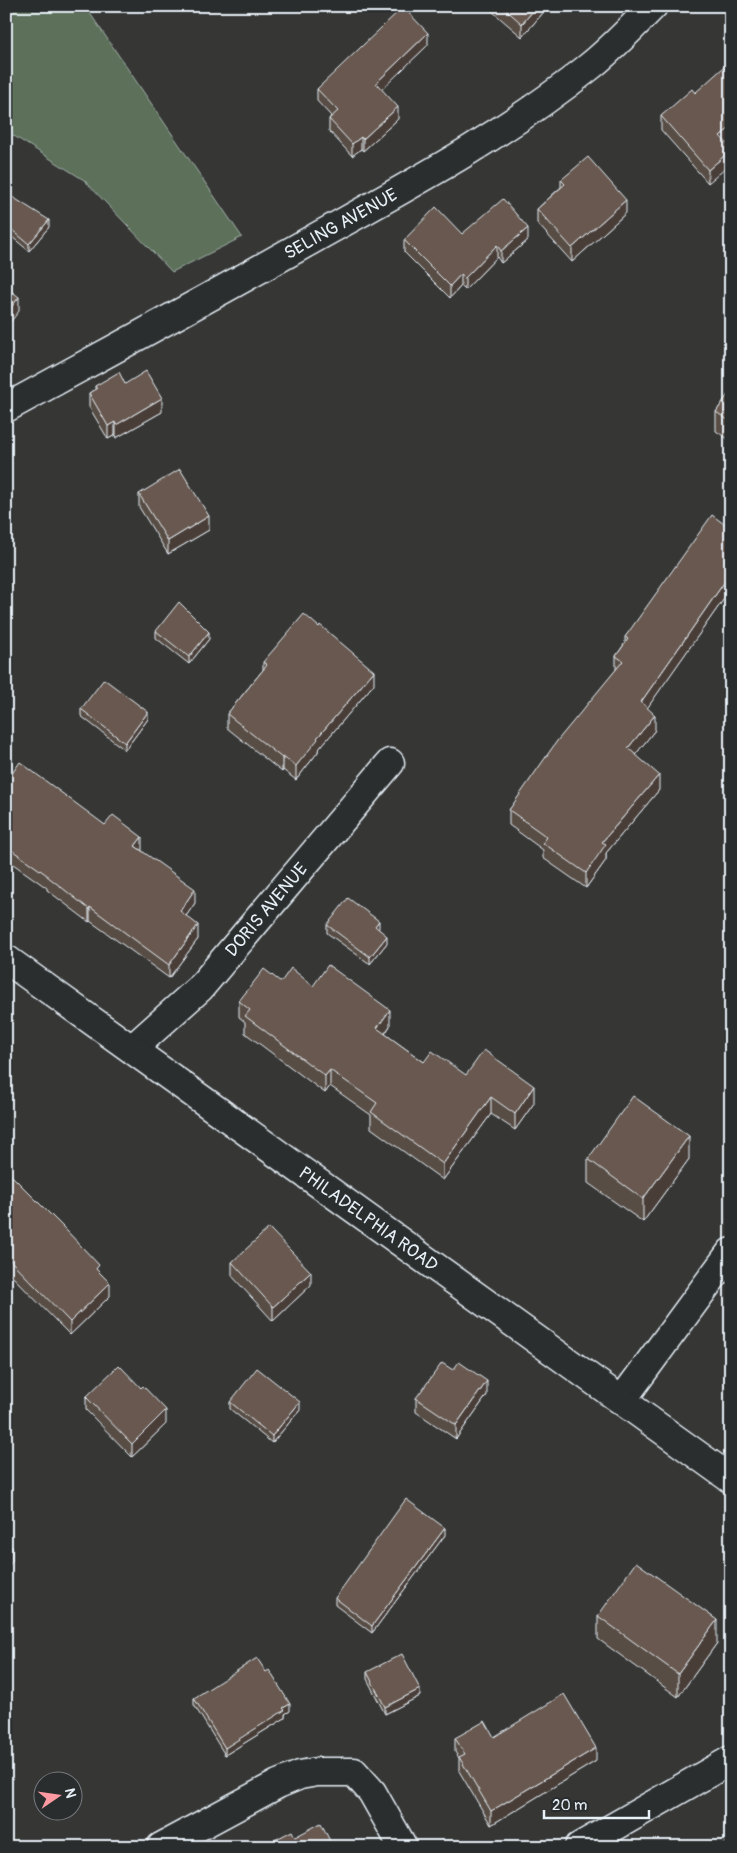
<svg xmlns="http://www.w3.org/2000/svg" width="737" height="1853" viewBox="0 0 737 1853" font-family="Pangolin,sans-serif">
  <style>
    .green { fill: #5c705a; stroke: #a2b0a9 }
    .lines { fill: none; stroke-linecap: round; stroke-linejoin: round }
    .minor-casing { stroke: #e8f1f8; stroke-width: 31 }
    .secondary-casing { stroke: #e8f1f8; stroke-width: 31 }
    .minor { stroke: #2a2d2e; stroke-width: 28 }
    .secondary { stroke: #2a2d2e; stroke-width: 28 }
    .wall { fill: #594d44; stroke: #e8f1f8 }
    .shaded-wall { fill: #493e37; stroke: #e8f1f8 }
    .building { fill: #68594f; stroke: #e8f1f8 }
    .labels { text-anchor: middle; stroke-width: 4.5; stroke-linejoin: round; paint-order: stroke }
    .street-label { font-size: 18px; fill: #e8f1f8; stroke: #2a2d2e }
  </style>
  <rect width="100%" height="100%" fill="#363635"/>
  <filter id="ink" filterUnits="userSpaceOnUse"><feTurbulence type="fractalNoise" baseFrequency=".02" numOctaves="2"/><feDisplacementMap in="SourceGraphic" scale="10" xChannelSelector="R" yChannelSelector="G"/><feConvolveMatrix kernelMatrix="1 2 1 2 8 2 1 2 1" color-interpolation-filters="sRGB"/></filter>
  <g filter="url(#ink)">
    <path class="green" d="M6,6H85L242,237L172,272L84,180L6,131Z"/>
    <g class="lines">
      <g class="minor-casing">
        <g id="minor">
          <path id="s1" d="M6,408C112,350 218,293 322,234C414,183 507,133 589,67C612,49 632,27 653,6"/>
          <path id="s2" d="M132,1049L200,988L390,763"/>
          <path d="M622,1400L731,1252"/>
          <path d="M161,1847L278,1784L300,1775L317,1772H354L372,1792L403,1847"/>
          <path d="M579,1847L731,1760"/>
        </g>
      </g>
      <g class="secondary-casing">
        <g id="secondary">
          <path id="s3" d="M6,959L731,1479"/>
        </g>
      </g>
      <use href="#minor" class="minor"/>
      <use href="#secondary" class="secondary"/>
    </g>
    <g class="wall">
      <path d="M486,6H549L522,37Z"/>
      <path d="M428,45L381,89L398,119L363,151L361,149L352,156L329,131V119L331,116L317,101V89Z"/>
      <path d="M731,75V141L727,144L708,183L661,130V116L695,93Z"/>
      <path d="M561,180L626,213L572,262L537,223V209L561,187Z"/>
      <path d="M6,193L49,227L29,251L6,232Z"/>
      <path d="M462,234L528,240L501,263L497,257L465,290L461,286L450,298L404,252V240Z"/>
      <path d="M125,384L162,412L116,438L115,435L108,439L89,407V393L95,390V386Z"/>
      <path d="M731,390V441L716,431V412Z"/>
      <path d="M139,494L209,530L168,554L139,507Z"/>
      <path d="M731,515V595L728,593L647,708L655,730L635,755L659,790L606,853V860L586,888L543,858V850L509,825V810L616,670V656L625,643V637L724,524Z"/>
      <path d="M156,631L209,639L189,664L156,638Z"/>
      <path d="M263,662L374,684L318,750V752L296,780L283,770L282,772L227,728V714L263,670Z"/>
      <path d="M81,709L148,719L125,750L81,716Z"/>
      <path d="M6,782L105,825L142,851L195,903L186,916L198,939L169,978L90,921L89,922L47,890V888L6,859Z"/>
      <path d="M327,925L379,928L378,929L387,943L370,964L327,933Z"/>
      <path d="M281,982L313,986L390,1026L385,1034L424,1062L466,1075L534,1103L515,1130L491,1114L443,1180L371,1128V1115L330,1086L325,1093L245,1033V1022L239,1017V1001Z"/>
      <path d="M588,1159H689L643,1222L588,1183Z"/>
      <path d="M6,1176L99,1272L110,1296L70,1335L6,1270Z"/>
      <path d="M232,1262L311,1285L273,1321L232,1276Z"/>
      <path d="M453,1370L487,1395L456,1439L416,1412V1398Z"/>
      <path d="M86,1397L166,1424L132,1457L86,1410Z"/>
      <path d="M230,1402L300,1410L272,1443L230,1409Z"/>
      <path d="M445,1535L372,1633L335,1605V1598Z"/>
      <path d="M598,1616L717,1643L678,1697L598,1639Z"/>
      <path d="M367,1672L420,1696L385,1714L367,1679Z"/>
      <path d="M194,1698L290,1711L285,1714V1718L225,1755L194,1705Z"/>
      <path d="M494,1737L596,1761L491,1825L459,1771V1758L455,1752V1738Z"/>
    </g>
    <g class="shaded-wall">
      <path d="M537,6H549L522,37V24Z"/>
      <path d="M428,33V45L376,95V83Z"/>
      <path d="M398,107V119L363,151V139Z"/>
      <path d="M731,127V141L720,150V136Z"/>
      <path d="M361,137V149L352,156V144Z"/>
      <path d="M731,150V164L708,183V170Z"/>
      <path d="M626,200V213L572,262V248Z"/>
      <path d="M49,220V227L29,251V244Z"/>
      <path d="M528,228V240L501,263V251Z"/>
      <path d="M497,245V257L465,290V278Z"/>
      <path d="M461,274V286L450,298V286Z"/>
      <path d="M19,297V311L6,328V314Z"/>
      <path d="M162,398V412L116,438V425Z"/>
      <path d="M115,422V435L108,439V426Z"/>
      <path d="M209,516V530L168,554V541Z"/>
      <path d="M728,577V593L641,717V702Z"/>
      <path d="M209,632V639L189,664V657Z"/>
      <path d="M374,671V684L318,750V752L296,780V766L317,738Z"/>
      <path d="M148,712V719L125,750V743Z"/>
      <path d="M655,715V730L628,764V748Z"/>
      <path d="M283,757V770L282,772V758Z"/>
      <path d="M659,775V790L606,853V860L586,888V873L602,842Z"/>
      <path d="M142,837V851L135,846Z"/>
      <path d="M195,889V903L180,925V911Z"/>
      <path d="M90,907V921L89,922V909Z"/>
      <path d="M379,921V928L375,934V926Z"/>
      <path d="M198,925V939L169,978V965Z"/>
      <path d="M387,936V943L370,964V957Z"/>
      <path d="M390,1010V1026L377,1044V1028Z"/>
      <path d="M330,1070V1086L325,1093V1076Z"/>
      <path d="M534,1086V1103L515,1130V1114Z"/>
      <path d="M491,1097V1114L443,1180V1164Z"/>
      <path d="M689,1136V1159L643,1222V1199Z"/>
      <path d="M311,1272V1285L273,1321V1307Z"/>
      <path d="M110,1283V1296L70,1335V1322Z"/>
      <path d="M487,1381V1395L456,1439V1425Z"/>
      <path d="M300,1402V1410L272,1443V1436Z"/>
      <path d="M166,1410V1424L132,1457V1444Z"/>
      <path d="M445,1528V1535L372,1633V1626Z"/>
      <path d="M12,1547V1561L6,1569V1555Z"/>
      <path d="M717,1620V1643L678,1697V1674Z"/>
      <path d="M420,1689V1696L385,1714V1707Z"/>
      <path d="M290,1704V1711L285,1714V1718L225,1755V1748L283,1708Z"/>
      <path d="M596,1748V1761L491,1825V1811Z"/>
    </g>
    <g class="building">
      <path d="M502,6H537L522,24Z"/>
      <path d="M403,7L428,33L376,83L398,107L363,139L361,137L352,144L329,119L338,111L317,89Z"/>
      <path d="M724,67L731,75V127L720,136L731,148V150L708,170L661,116L692,89L695,93Z"/>
      <path d="M588,157L626,200L572,248L537,209L565,184L561,180Z"/>
      <path d="M6,193L49,220L29,244L6,225Z"/>
      <path d="M503,199L528,228L501,251L497,245L465,278L461,274L450,286L404,240L436,207L462,234Z"/>
      <path d="M6,287L19,297L6,314Z"/>
      <path d="M146,371L162,398L116,425L115,422L108,426L89,393L97,389L95,386L119,372L125,384Z"/>
      <path d="M731,390V422L716,412Z"/>
      <path d="M180,469L209,516L168,541L139,494Z"/>
      <path d="M712,515L724,524L731,515V580L728,577L641,702L655,715L628,748L659,775L602,842L606,844L586,873L543,843L547,837L509,810L557,741L623,661L616,656L628,639L625,637Z"/>
      <path d="M179,602L209,632L189,657L156,631Z"/>
      <path d="M304,614L319,627L320,625L374,671L317,738L318,739L296,766L283,757L282,758L227,714L267,665L263,662Z"/>
      <path d="M104,679L148,712L125,743L81,709Z"/>
      <path d="M20,762L105,825L113,815L142,837L135,846L195,889L180,911L198,925L169,965L90,907L89,909L47,876V875L6,846V782Z"/>
      <path d="M348,898L379,921L375,926L387,936L370,957L327,925Z"/>
      <path d="M328,965L390,1010L377,1028L424,1062L432,1051L466,1075L484,1050L534,1086L515,1114L491,1097L443,1164L371,1112L377,1103L330,1070L325,1076L245,1016L250,1010L239,1001L264,969L281,982L291,968L313,986Z"/>
      <path d="M633,1096L689,1136L643,1199L588,1159Z"/>
      <path d="M9,1173L65,1229L99,1265L96,1269L110,1283L70,1322L6,1256V1176Z"/>
      <path d="M269,1228L311,1272L273,1307L232,1262Z"/>
      <path d="M459,1362L487,1381L456,1425L416,1398L442,1363L453,1370Z"/>
      <path d="M119,1365L141,1388L143,1386L166,1410L132,1444L86,1397Z"/>
      <path d="M257,1368L300,1402L272,1436L230,1402Z"/>
      <path d="M406,1499L445,1528L372,1626L335,1598Z"/>
      <path d="M6,1543L12,1547L6,1555Z"/>
      <path d="M636,1562L717,1620L678,1674L598,1616Z"/>
      <path d="M402,1654L420,1689L385,1707L367,1672Z"/>
      <path d="M257,1658L266,1672L269,1670L290,1704L283,1708L285,1710L225,1748L194,1698Z"/>
      <path d="M564,1694L596,1748L491,1811L459,1757L465,1754L455,1738L485,1721L494,1737Z"/>
      <path d="M321,1823L333,1847H263V1846L292,1831L295,1837Z"/>
      <path d="M731,1839V1847H719Z"/>
    </g>
  </g>
  <g class="labels">
    <g class="street-label">
      <text dy="6" stroke="none"><textPath href="#s1" startOffset="382">SELING AVENUE</textPath></text>
      <text dy="6" stroke="none"><textPath href="#s2" startOffset="194">DORIS AVENUE</textPath></text>
      <text dy="6" stroke="none"><textPath href="#s3" startOffset="446">PHILADELPHIA ROAD</textPath></text>
    </g>
  </g>
  <rect width="737" height="1853" fill="none" stroke="#2a2d2e" stroke-width="25"/>
  <rect x="12" y="12" width="712" height="1828" fill="none" stroke="#e8f1f8" stroke-width="2" filter="url(#ink)"/>
  <g transform="translate(58 1796) rotate(77)"><circle r="24" fill="#2a2d2e" stroke="#767b7f"/>
  <path d="M0-4L9 19L0 12L-9 19Z" fill="#ff9aa2"/>
  <text y="-8" font-size="14" font-weight="bold" text-anchor="middle" fill="#e8f1f8">N</text>
  </g>
  <path d="M544 1810v8h105v-8" fill="none" stroke="#e8f1f8" stroke-width="2.5"/>
  <text x="552" y="1810" font-size="15" fill="#e8f1f8" stroke="#2a2d2e" stroke-width="4" paint-order="stroke">20 m</text>
</svg>
